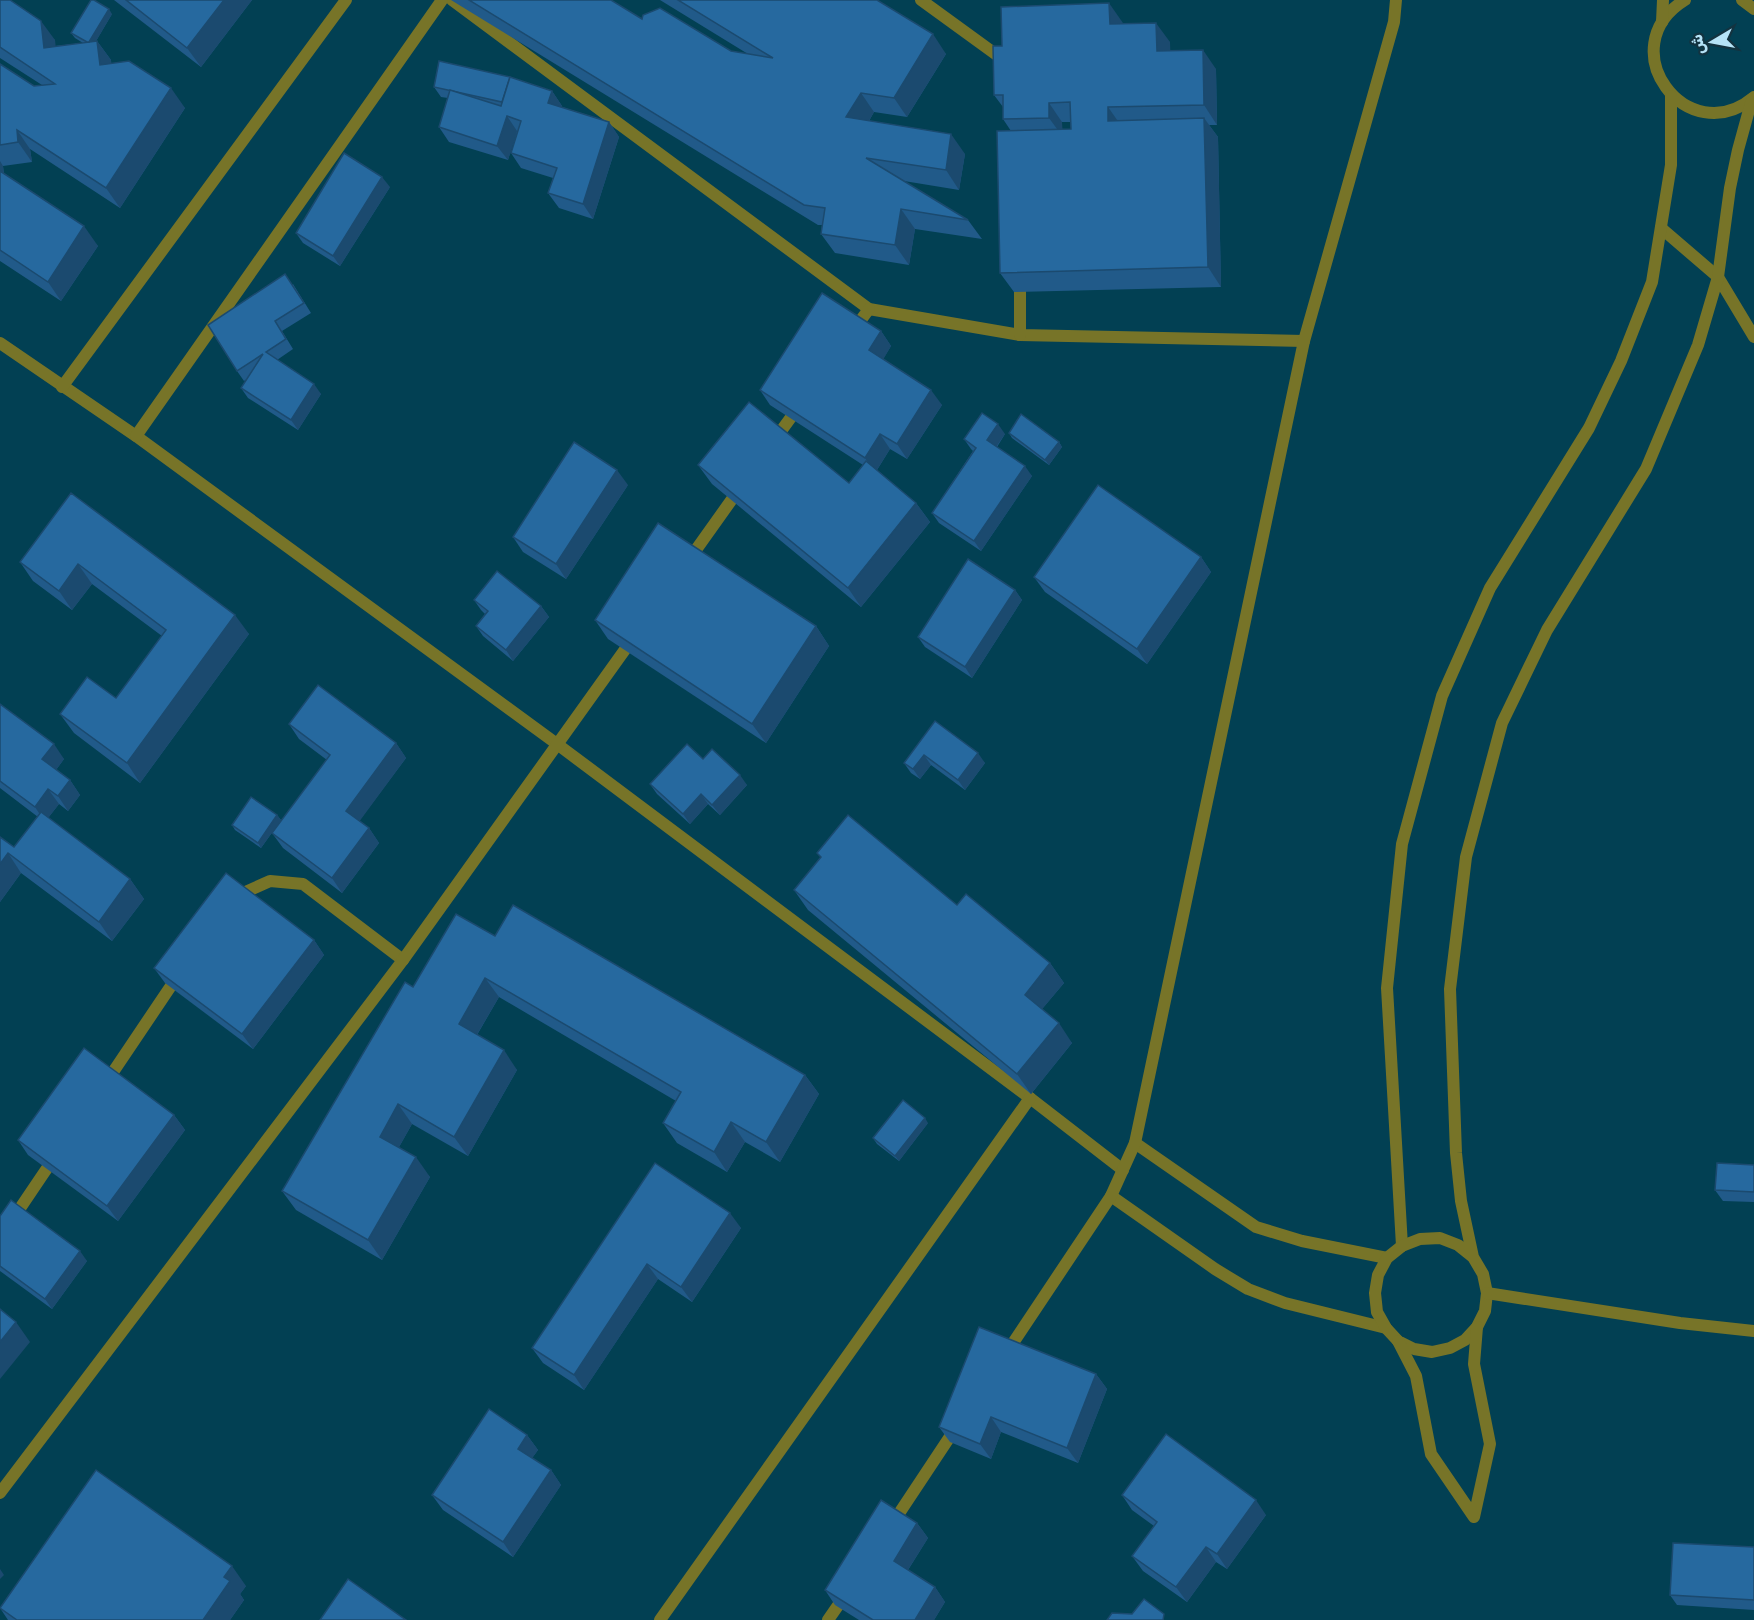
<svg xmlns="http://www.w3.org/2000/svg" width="1754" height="1620" viewBox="0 0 1754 1620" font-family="Rubik,'Noto Naskh Arabic',sans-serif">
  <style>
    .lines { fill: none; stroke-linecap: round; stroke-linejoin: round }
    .street { stroke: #777428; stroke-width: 12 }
    .wall { fill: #215a89; fill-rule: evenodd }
    .shaded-wall { fill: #1b4a6f }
    .building { fill: #26699f; stroke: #1b4a6f; stroke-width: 1.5 }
  </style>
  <rect width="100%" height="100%" fill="#024053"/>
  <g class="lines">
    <g class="street">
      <path d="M452,0L869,309L1020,335L1304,341"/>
      <path d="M921,0L1005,61"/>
      <path d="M1685,0C1609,47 1687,153 1754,97"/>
      <path d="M1742,0L1754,9"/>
      <path d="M1662,22L1663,0"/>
      <path d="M1661,228L1718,277L1754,337"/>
      <path d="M1020,276V335"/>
      <path d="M852,332L869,309"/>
      <path d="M0,343L136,436L557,744L1030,1098L1123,1170"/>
      <path d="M62,387L346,0"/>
      <path d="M136,436L442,0"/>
      <path d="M773,442L800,405"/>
      <path d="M688,561L740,488"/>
      <path d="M237,899L241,894L270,881L303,884L403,960"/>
      <path d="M105,1084L179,974"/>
      <path d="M1135,1143L1256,1227L1302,1241L1387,1258"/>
      <path d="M1111,1196L1215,1269L1248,1289L1285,1303L1386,1328"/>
      <path d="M0,1238L56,1155"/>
      <path d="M1402,1246L1387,988L1402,844L1442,696L1490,588L1589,428L1621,361L1652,282L1671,165V96"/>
      <path d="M1473,1257L1458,1245L1440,1238L1420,1239L1402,1246L1387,1258L1378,1275L1375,1293L1377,1312L1386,1328L1398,1341L1414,1349L1432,1352L1450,1348L1465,1340L1477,1327L1485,1311L1487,1293L1483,1274L1473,1257L1461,1201L1456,1153L1450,989L1466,857L1502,723L1547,630L1646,469L1698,345L1718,277L1730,188L1738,150L1752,99"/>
      <path d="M1487,1293L1680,1323L1754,1331"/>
      <path d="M1398,1341L1416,1376L1431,1454L1474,1517L1490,1444L1474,1364L1477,1327"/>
      <path d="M1005,1355L1111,1196L1135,1143L1304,341L1394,22L1396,0"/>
      <path d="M0,1493L403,960L634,637"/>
      <path d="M892,1524L957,1426"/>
      <path d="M660,1620L1030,1098"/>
      <path d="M828,1620L846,1594"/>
    </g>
  </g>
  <g class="wall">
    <path d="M0,0L55,40V46L83,43L75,38L71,33L112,14L96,41H97L111,60V63L185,108L120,208L30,149L32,162L3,166L4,174L98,246L61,301L0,261V64L34,86L42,85L0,58Z"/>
    <path d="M114,0H252L201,67Z"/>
    <path d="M451,0H611L642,19L731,51L748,54L660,0H877L946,54L907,117L874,112L869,121L965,154L959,190L904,181L968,220L982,239L915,229L909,265L835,253L821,234L822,225H818Z"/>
    <path d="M1123,24L1170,42V50L1216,69L1217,125H1209L1218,137L1221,287L1014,292L1000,273L1011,131L1003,119V107L994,95L1002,46ZM1062,122H1070L1071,129H1062Z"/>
    <path d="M434,87L552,91L562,106V107L609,122L619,137L593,219L559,208L548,193L553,178L521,168L511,153L517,131L508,160L449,142L439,127L448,98L441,97Z"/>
    <path d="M390,187L340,266L303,243L296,233Z"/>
    <path d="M293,284L311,313L282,331L293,349L277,360L321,394L298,430L248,398L241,388L247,379L244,381L237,371Z"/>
    <path d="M881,331L891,346L883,359L942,405L907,459L890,449L877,470L916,503L930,522L861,607L712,484L698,465L849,483L863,465L770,405L760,390Z"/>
    <path d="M1009,433L1059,442L1062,447L1049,465L1012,438Z"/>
    <path d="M1005,434L997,447L1032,476L981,551L939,523L932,513L973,451L971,449L964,439Z"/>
    <path d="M628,485L566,579L523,552L513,537Z"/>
    <path d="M71,493L249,634L140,783L74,733L60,714L116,698L162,636L92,584L72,610L33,581L20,562Z"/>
    <path d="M1201,557L1211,572L1147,664L1045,592L1034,577Z"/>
    <path d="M1015,590L1022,600L972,678L925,647L918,637Z"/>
    <path d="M474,600L541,606L549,617L513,661L483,636L476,626L485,614L481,610Z"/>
    <path d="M595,620L816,626L829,646L766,743L608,639Z"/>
    <path d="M0,704L64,759L56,770L70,780L80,795L68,811L59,804L48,818L130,879L144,899L112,941L21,873L0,902V837L14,847L38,817L0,788Z"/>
    <path d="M935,721L985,763L965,790L931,765L920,779L911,773L904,763Z"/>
    <path d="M289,724L396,743L406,758L359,821L369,828L379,843L342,893L283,848L272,833L327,760L299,739Z"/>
    <path d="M703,759L747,785L720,815L708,804L690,824L657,794L650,784Z"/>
    <path d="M277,815L281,820L261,848L235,830L232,825Z"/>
    <path d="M817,853L957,905L1050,963L1064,983L1042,1009L1072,1043L1031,1094L808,910L794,890L821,858Z"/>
    <path d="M495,936L805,1075L819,1094L780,1162L745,1142L727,1172L677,1143L663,1123L676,1101L499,997L477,1035L517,1070L468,1156L412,1124L399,1147L430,1177L382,1260L296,1210L282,1191L413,987Z"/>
    <path d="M314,940L324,955L253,1049L165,983L154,968Z"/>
    <path d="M174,1115L185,1130L118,1221L28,1155L18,1140Z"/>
    <path d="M928,1123L899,1161L877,1144L873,1138Z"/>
    <path d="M655,1163L741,1228L692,1302L658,1279L584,1390L543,1363L532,1348Z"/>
    <path d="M1754,1165V1202L1723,1201L1715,1190Z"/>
    <path d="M0,1216L87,1261L52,1309L0,1271Z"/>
    <path d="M1096,1374L1107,1389L1078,1463L1001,1432L991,1459L950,1442L939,1427Z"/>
    <path d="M527,1435L538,1450L532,1458L551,1470L561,1485L513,1557L443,1510L432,1495Z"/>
    <path d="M1122,1495L1266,1515L1227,1569L1216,1562L1187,1602L1143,1571L1132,1556L1154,1526L1132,1510Z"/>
    <path d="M917,1523L928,1538L908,1570L935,1587L945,1602L934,1620H859L835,1605L825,1590Z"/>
    <path d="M1754,1547V1610L1677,1605L1670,1595Z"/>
    <path d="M246,1586L240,1594L244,1600L230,1620H8L0,1608Z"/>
  </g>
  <g class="shaded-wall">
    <path d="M224,0H252L201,67L187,48Z"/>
    <path d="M1109,3L1123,23V43L1110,24Z"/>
    <path d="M109,9L112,14L92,48L88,43Z"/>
    <path d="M41,21L55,40L58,67L44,48Z"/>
    <path d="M1156,23L1170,42L1171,70L1157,51Z"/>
    <path d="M933,34L946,54L907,117L894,98Z"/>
    <path d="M97,41L111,60L114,84L100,65Z"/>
    <path d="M1203,50L1216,69L1217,125L1204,105Z"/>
    <path d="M171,88L185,108L120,208L106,188Z"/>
    <path d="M552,91L562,106L559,118L548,103Z"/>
    <path d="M861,93L874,112L860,137L846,117Z"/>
    <path d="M1049,103L1062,122L1063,137L1049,118Z"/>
    <path d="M1108,107L1122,127L1108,121Z"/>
    <path d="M507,116L517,131L508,160L497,146Z"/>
    <path d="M1204,118L1218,137L1221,287L1208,267Z"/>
    <path d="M609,122L619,137L593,219L583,204Z"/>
    <path d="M17,130L30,149L32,162L18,142Z"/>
    <path d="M951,134L965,154L959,190L946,170Z"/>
    <path d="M0,161L3,166L5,185L0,178Z"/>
    <path d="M382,177L390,187L340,266L333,256Z"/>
    <path d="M901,209L915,229L909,265L895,245Z"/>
    <path d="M84,226L98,246L61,301L48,282Z"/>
    <path d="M881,331L891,346L880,365L869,350Z"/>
    <path d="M314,384L321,394L298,430L291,420Z"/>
    <path d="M931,390L942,405L907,459L897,444Z"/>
    <path d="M998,424L1005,434L994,450L987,440Z"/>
    <path d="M880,434L890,449L875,473L865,458Z"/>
    <path d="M1059,442L1062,447L1049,465L1045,460Z"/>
    <path d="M1025,466L1032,476L981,551L974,541Z"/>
    <path d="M617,470L628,485L566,579L556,564Z"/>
    <path d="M916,503L930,522L861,607L848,588Z"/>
    <path d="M1201,557L1211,572L1147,664L1137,649Z"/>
    <path d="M78,564L92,584L72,610L59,591Z"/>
    <path d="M1015,590L1022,600L972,678L965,667Z"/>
    <path d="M541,606L549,617L513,661L506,650Z"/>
    <path d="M235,615L249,634L140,783L127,763Z"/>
    <path d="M816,626L829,646L766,743L752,724Z"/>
    <path d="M396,743L406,758L356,826L346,811Z"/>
    <path d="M54,744L64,759L53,774L42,759Z"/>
    <path d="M978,753L985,763L965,790L958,780Z"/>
    <path d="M924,755L931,765L920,779L913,769Z"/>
    <path d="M740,775L747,785L720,815L712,805Z"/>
    <path d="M70,780L80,795L68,811L58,796Z"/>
    <path d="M48,789L59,804L45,822L35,807Z"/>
    <path d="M701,794L708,804L690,824L683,814Z"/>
    <path d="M277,815L281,820L261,848L258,843Z"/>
    <path d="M369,828L379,843L342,893L332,878Z"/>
    <path d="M8,853L21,873L0,902V864Z"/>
    <path d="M130,879L144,899L112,941L99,922Z"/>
    <path d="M314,940L324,955L253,1049L242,1034Z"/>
    <path d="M1050,963L1064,983L1038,1014L1025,995Z"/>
    <path d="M485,978L499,997L472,1043L459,1024Z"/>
    <path d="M1059,1023L1072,1043L1031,1094L1017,1074Z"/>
    <path d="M504,1050L517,1070L468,1156L454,1137Z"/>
    <path d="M805,1075L819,1094L780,1162L766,1142Z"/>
    <path d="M398,1104L412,1124L394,1156L380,1137Z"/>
    <path d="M174,1115L185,1130L118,1221L107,1206Z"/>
    <path d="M925,1118L928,1123L899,1161L895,1156Z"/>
    <path d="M731,1122L745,1142L727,1172L714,1152Z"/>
    <path d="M416,1157L430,1177L382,1260L368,1240Z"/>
    <path d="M730,1213L741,1228L692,1302L681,1287Z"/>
    <path d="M80,1251L87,1261L52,1309L45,1299Z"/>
    <path d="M647,1264L658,1279L584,1390L574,1375Z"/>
    <path d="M16,1322L30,1342L0,1379V1342Z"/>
    <path d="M1096,1374L1107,1389L1078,1463L1067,1448Z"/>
    <path d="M991,1417L1001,1432L991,1459L980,1444Z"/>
    <path d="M527,1435L538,1450L528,1464L518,1449Z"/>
    <path d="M551,1470L561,1485L513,1557L503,1542Z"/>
    <path d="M1256,1500L1266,1515L1227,1569L1217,1554Z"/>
    <path d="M917,1523L928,1538L904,1576L894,1561Z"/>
    <path d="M1206,1547L1216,1562L1187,1602L1176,1587Z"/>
    <path d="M232,1566L246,1586L240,1594L244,1600L230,1620H203L224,1577Z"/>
    <path d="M0,1569L4,1575L0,1579Z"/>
    <path d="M935,1587L945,1602L934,1620H914Z"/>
  </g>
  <g class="building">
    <path d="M0,0H10L41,21L44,48L97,41L100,65L129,61L171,88L106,188L17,130L18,142L0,145V64L34,86L55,84L0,47Z"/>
    <path d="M91,0H94L109,9L89,42H87L71,33Z"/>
    <path d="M126,0H224L187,48Z"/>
    <path d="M469,0H611L642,19L643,15L660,8L731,51L773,58L678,0H877L933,34L894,98L861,93L846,117L951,134L946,170L866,158L968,220L901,209L895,245L821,234L825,208L804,205Z"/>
    <path d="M1109,3L1110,24L1156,23L1157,51L1203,50L1204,105L1108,107V121L1204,118L1208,267L1000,273L997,131L1071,129L1070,102L1049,103V118L1003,119V95H994L993,46H1002L1001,7Z"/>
    <path d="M439,61L510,77L502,102L434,87Z"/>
    <path d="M510,77L552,91L548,103L609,122L583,204L548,193L557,168L511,153L521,121L507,116L497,146L439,127L450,90L501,106Z"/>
    <path d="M344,153L382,177L333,256L296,233Z"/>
    <path d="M0,171L84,226L48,282L0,250Z"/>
    <path d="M285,274L304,303L275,321L286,339L266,352L314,384L291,420L241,388L263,354L237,371L208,325Z"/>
    <path d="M822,293L881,331L869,350L931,390L897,444L880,434L865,458L760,390Z"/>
    <path d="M749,402L849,483L866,461L916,503L848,588L698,465Z"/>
    <path d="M982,413L998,424L987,440L1025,466L974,541L932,513L976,448L964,439Z"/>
    <path d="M1021,414L1059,442L1045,460L1009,433Z"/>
    <path d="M574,442L617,470L556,564L513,537Z"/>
    <path d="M1098,485L1201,557L1137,649L1034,577Z"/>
    <path d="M71,493L235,615L127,763L60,714L87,677L116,698L166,630L78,564L59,591L20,562Z"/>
    <path d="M658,523L816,626L752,724L595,620Z"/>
    <path d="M968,559L1015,590L965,667L918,637Z"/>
    <path d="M497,571L541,606L506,650L476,626L488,611L474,600Z"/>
    <path d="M318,685L396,743L346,811L369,828L332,878L272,833L330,755L289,724Z"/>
    <path d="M0,704L54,744L42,759L70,780L58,796L48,789L35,807L0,781Z"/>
    <path d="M935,721L978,753L958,780L924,755L913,769L904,763Z"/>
    <path d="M687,744L703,759L712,749L740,775L712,805L701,794L683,814L650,784Z"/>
    <path d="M251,797L277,815L258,843L232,825Z"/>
    <path d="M41,812L130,879L99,922L8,853L0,864V837L14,847Z"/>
    <path d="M848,815L957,905L966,894L1050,963L1025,995L1059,1023L1017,1074L794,890L821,857L817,853Z"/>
    <path d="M226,873L314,940L242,1034L154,968Z"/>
    <path d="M513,905L805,1075L766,1142L731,1122L714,1152L663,1123L681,1092L485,978L459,1024L504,1050L454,1137L398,1104L380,1137L416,1157L368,1240L282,1191L405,982L413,987L456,914L495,936Z"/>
    <path d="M84,1048L174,1115L107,1206L18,1140Z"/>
    <path d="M903,1100L925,1118L895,1156L873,1138Z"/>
    <path d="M655,1163L730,1213L681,1287L647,1264L574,1375L532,1348Z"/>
    <path d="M1717,1163L1754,1165V1192L1715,1190Z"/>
    <path d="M11,1200L80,1251L45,1299L0,1266V1216Z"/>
    <path d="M0,1309L16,1322L0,1342Z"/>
    <path d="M979,1327L1096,1374L1067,1448L991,1417L980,1444L939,1427Z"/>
    <path d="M489,1409L527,1435L518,1449L551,1470L503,1542L432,1495Z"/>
    <path d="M1166,1434L1256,1500L1217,1554L1206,1547L1176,1587L1132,1556L1157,1522L1122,1495Z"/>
    <path d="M96,1470L232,1566L224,1577L230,1581L203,1620H17L0,1608Z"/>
    <path d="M881,1500L917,1523L894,1561L935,1587L915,1620H873L825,1590Z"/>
    <path d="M1673,1543L1754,1547V1600L1670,1595Z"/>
    <path d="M348,1579L406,1620H320Z"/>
    <path d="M1144,1599L1164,1614L1163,1620H1107L1112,1613L1132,1614Z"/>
  </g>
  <g transform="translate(1712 42) rotate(260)" stroke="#133340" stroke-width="4.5" paint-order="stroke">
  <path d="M0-4.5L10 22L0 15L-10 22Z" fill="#b5e3f7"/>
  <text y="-9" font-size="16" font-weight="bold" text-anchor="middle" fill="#b5e3f7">ش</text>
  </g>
</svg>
